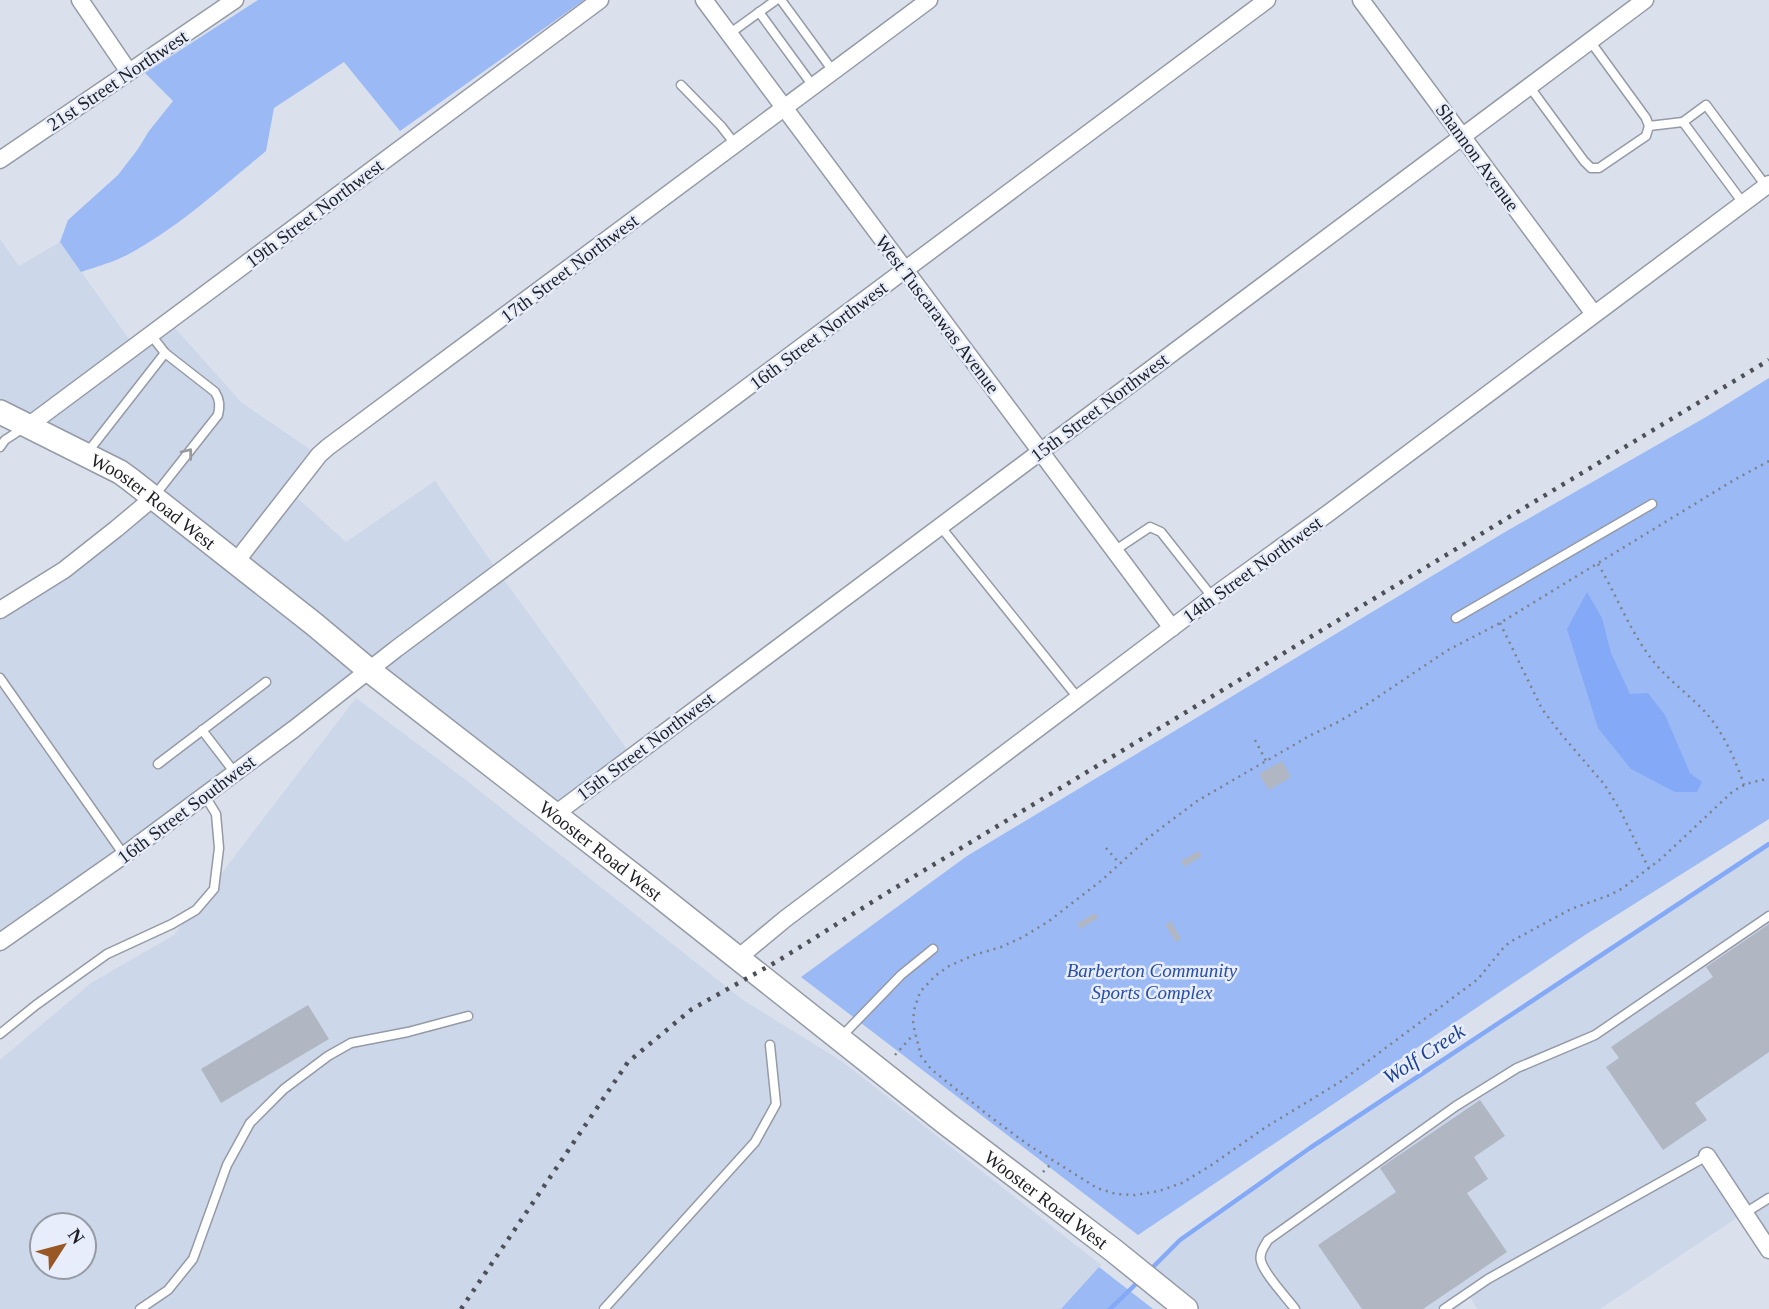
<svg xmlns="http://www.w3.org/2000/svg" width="1769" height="1309" viewBox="0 0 1769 1309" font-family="'Times New Roman',serif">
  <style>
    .built { fill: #cdd7ea; fill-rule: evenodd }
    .green { fill: #9bb9f4 }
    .water { fill: #84a9f6 }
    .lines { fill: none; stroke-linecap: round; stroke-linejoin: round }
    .stream { stroke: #84a9f6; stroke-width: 4.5 }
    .building { fill: #b0b6c2 }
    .service-casing { stroke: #949aa6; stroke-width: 11 }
    .minor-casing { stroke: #949aa6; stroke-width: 19 }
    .secondary-casing { stroke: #949aa6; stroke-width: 26 }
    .path { stroke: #7c8088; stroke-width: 2.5; stroke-dasharray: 2 5; stroke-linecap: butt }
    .service { stroke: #fff; stroke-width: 8 }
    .minor { stroke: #fff; stroke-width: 16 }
    .secondary { stroke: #fff; stroke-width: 23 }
    .rail { stroke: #4d5056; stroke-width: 4.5; stroke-dasharray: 3.5 7; stroke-linecap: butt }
    .oneway { stroke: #999a9c }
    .labels { text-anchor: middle; stroke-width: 5; stroke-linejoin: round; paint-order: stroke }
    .street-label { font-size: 19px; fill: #1d1f24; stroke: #e7edfa }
    .park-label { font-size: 19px; font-style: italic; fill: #284ea6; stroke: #e7edfa }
    .water-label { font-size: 21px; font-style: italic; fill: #1c4096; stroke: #e7edfa }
  </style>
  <rect width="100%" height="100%" fill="#dae0ec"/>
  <g class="built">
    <path d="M0,239L19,266L60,242L131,342L26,419L0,406Z"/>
    <path d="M175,328L241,402L314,452L235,554L38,424Z"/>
    <path d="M435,481L499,573L632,756L554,815L370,671L0,943V610L153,498L235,562L291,492L346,542Z"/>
    <path d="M356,698L462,777L743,1000L843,1062L1101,1265L1061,1309H0V1060L91,983L174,935ZM42,1225H84V1267H42Z"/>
    <path d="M1769,844V1250L1744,1213L1600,1309H1477L1470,1297L1456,1309H1186L1146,1276L1180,1240L1518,1010Z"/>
  </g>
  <g class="green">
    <path d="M258,0H584L400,131L344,62L274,108L266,151C222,187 178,228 127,255C113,262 96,267 81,272L60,242L68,220L118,175L138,149L149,131L173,101L145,73Z"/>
    <path d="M1769,378V819L1585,935L1138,1235L801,977L967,856L1505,532L1706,417Z"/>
    <path d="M1099,1267L1153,1309H1061Z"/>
  </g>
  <path class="water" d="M1587,592L1602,618L1611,653L1630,694L1648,693L1665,715L1690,773L1702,782L1697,792H1675L1631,769L1598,728L1567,629Z"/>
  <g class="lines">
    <g class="stream">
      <path d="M1150,1270L1180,1240L1310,1148L1769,844"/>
      <path d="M1110,1309L1139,1281"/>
    </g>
  </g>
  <g class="building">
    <path d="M1282,761L1291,777L1269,790L1259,774Z"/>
    <path d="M1199,851L1202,856L1184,867L1181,861Z"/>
    <path d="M1095,913L1098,918L1080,929L1077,924Z"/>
    <path d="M1171,921L1181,939L1176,942L1165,925Z"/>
    <path d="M1769,924V1052L1695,1103L1707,1120L1663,1150L1606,1067L1619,1058L1611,1047L1713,977L1706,967Z"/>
    <path d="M308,1005L329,1039L221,1103L201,1069Z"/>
    <path d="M1480,1100L1505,1136L1474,1157L1488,1179L1467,1193L1507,1252L1423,1309H1362L1318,1245L1396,1192L1380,1168Z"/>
  </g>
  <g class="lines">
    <g class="service-casing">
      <g id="service">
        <path d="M781,0L833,71"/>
        <path d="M759,12L813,86"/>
        <path d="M729,34L776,0"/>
        <path d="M681,85L721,126L735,144"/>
        <path d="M1529,86L1584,161L1591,168H1599L1646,136L1649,126L1646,118L1590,41"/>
        <path d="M1649,126L1683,122"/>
        <path d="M1743,203L1683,122L1706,105L1766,186"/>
        <path d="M151,335L165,353L215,392C220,400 220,406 218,415L155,495"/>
        <path d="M0,447L5,440L25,427"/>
        <path d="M87,453L165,353"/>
        <path d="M940,526L1078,698"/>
        <path d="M1114,551L1150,527L1161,532L1213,598"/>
        <path d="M1456,618L1652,504"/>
        <path d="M0,678L124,855"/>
        <path d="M202,730L235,773"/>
        <path d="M158,764L266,682"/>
        <path d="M0,1034L36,1005L107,954L172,924L196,910L214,889L219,848L216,814L205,796"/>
        <path d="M841,1037L901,975L933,949"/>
        <path d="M1745,1213L1769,1198"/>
        <path d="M140,1309L168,1290L193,1259L227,1165L250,1123L284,1089L328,1056L351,1043L408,1032L468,1016"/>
        <path d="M604,1309L755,1142L776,1104L770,1045"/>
        <path d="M1295,1309C1287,1298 1264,1274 1261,1261C1259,1253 1264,1247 1268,1240L1456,1106L1517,1068L1595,1035L1769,916"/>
        <path d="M1444,1309L1488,1279L1707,1156"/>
      </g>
    </g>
    <g class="minor-casing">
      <g id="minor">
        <path d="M80,0L129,72"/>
        <path d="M704,0L1172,628"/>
        <path d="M1361,0L1594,314"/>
        <path d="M0,160L235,0"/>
        <path d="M28,426L600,0"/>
        <path d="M235,563L319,455L328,447L929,0"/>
        <path d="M0,610L64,570L116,529L153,498"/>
        <path d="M554,815C917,542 1282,272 1645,0"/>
        <path d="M0,942L127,853L294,729L396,649L1267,0"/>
        <path d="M738,958L785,919L1222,590L1330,512L1769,184"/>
        <path d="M1707,1156L1769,1250"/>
      </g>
    </g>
    <g class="secondary-casing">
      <g id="secondary">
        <path id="s1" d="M0,412L120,472L131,480L314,624L370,671L647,886L947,1124L1113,1250L1186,1309"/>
      </g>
    </g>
    <g class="path">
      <path d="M1769,461L1734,480L1500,623L1448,650L1357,711L1336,723L1311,735L1197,801L1148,838L1102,880L1049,921L1023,937L1001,947L974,955L949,966L935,976L920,992L914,1010L913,1024L921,1056L931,1069L988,1115L1027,1144L1097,1188L1116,1194L1135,1195L1159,1191L1182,1183L1210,1166L1266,1127L1340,1082L1478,979L1504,947L1510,942L1571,909L1610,895L1623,888L1662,858L1731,793C1743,784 1754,781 1769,779"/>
      <path d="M1598,564C1616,594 1629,629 1650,657C1666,679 1689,694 1707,714C1724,734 1736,761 1744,785"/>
      <path d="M1500,623L1542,709L1561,734L1604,784L1620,810L1649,869"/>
      <path d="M1255,740L1266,761"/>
      <path d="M1106,848L1120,864"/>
      <path d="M895,1055L914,1034"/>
      <path d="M1043,1172L1053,1162"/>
    </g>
    <use href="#service" class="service"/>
    <use href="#minor" class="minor"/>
    <use href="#secondary" class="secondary"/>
    <path class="rail" d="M461,1309L628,1062L692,1009L776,962L885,894L1769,360"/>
  </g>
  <defs><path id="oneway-chevron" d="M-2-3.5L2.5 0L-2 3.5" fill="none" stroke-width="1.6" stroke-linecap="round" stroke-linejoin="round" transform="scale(1.75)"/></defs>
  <use class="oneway" href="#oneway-chevron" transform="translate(188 453) rotate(-52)"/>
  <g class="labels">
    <g class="street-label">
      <text transform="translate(117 80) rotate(-34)" y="7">21st Street Northwest</text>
      <text transform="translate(1478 157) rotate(54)" y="7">Shannon Avenue</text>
      <text transform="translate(314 213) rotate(-37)" y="7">19th Street Northwest</text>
      <text transform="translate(569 268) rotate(-37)" y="7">17th Street Northwest</text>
      <text transform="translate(938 314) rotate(53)" y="7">West Tuscarawas Avenue</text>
      <text transform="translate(818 335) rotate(-37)" y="7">16th Street Northwest</text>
      <text transform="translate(1099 407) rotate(-37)" y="7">15th Street Northwest</text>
      <text dy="7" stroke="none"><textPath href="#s1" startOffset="178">Wooster Road West</textPath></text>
      <text transform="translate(1252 569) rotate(-36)" y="7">14th Street Northwest</text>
      <text transform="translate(645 746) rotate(-37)" y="7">15th Street Northwest</text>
      <text transform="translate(186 809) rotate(-37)" y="7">16th Street Southwest</text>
      <text dy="7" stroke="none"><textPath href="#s1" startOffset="746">Wooster Road West</textPath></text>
      <text dy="7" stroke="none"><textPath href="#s1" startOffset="1312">Wooster Road West</textPath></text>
    </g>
    <g class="park-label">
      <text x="1152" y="977">Barberton Community<tspan x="1152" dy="22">Sports Complex</tspan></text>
    </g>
    <g class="water-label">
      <text transform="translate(1424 1054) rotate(-33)" y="7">Wolf Creek</text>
    </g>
  </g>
  <g transform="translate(63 1246) rotate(54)"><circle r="33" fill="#e7edfa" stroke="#969ba4" stroke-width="2"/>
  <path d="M0-5L12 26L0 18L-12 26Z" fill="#995725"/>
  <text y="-10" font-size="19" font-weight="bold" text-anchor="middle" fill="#1d1f24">N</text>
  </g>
</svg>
